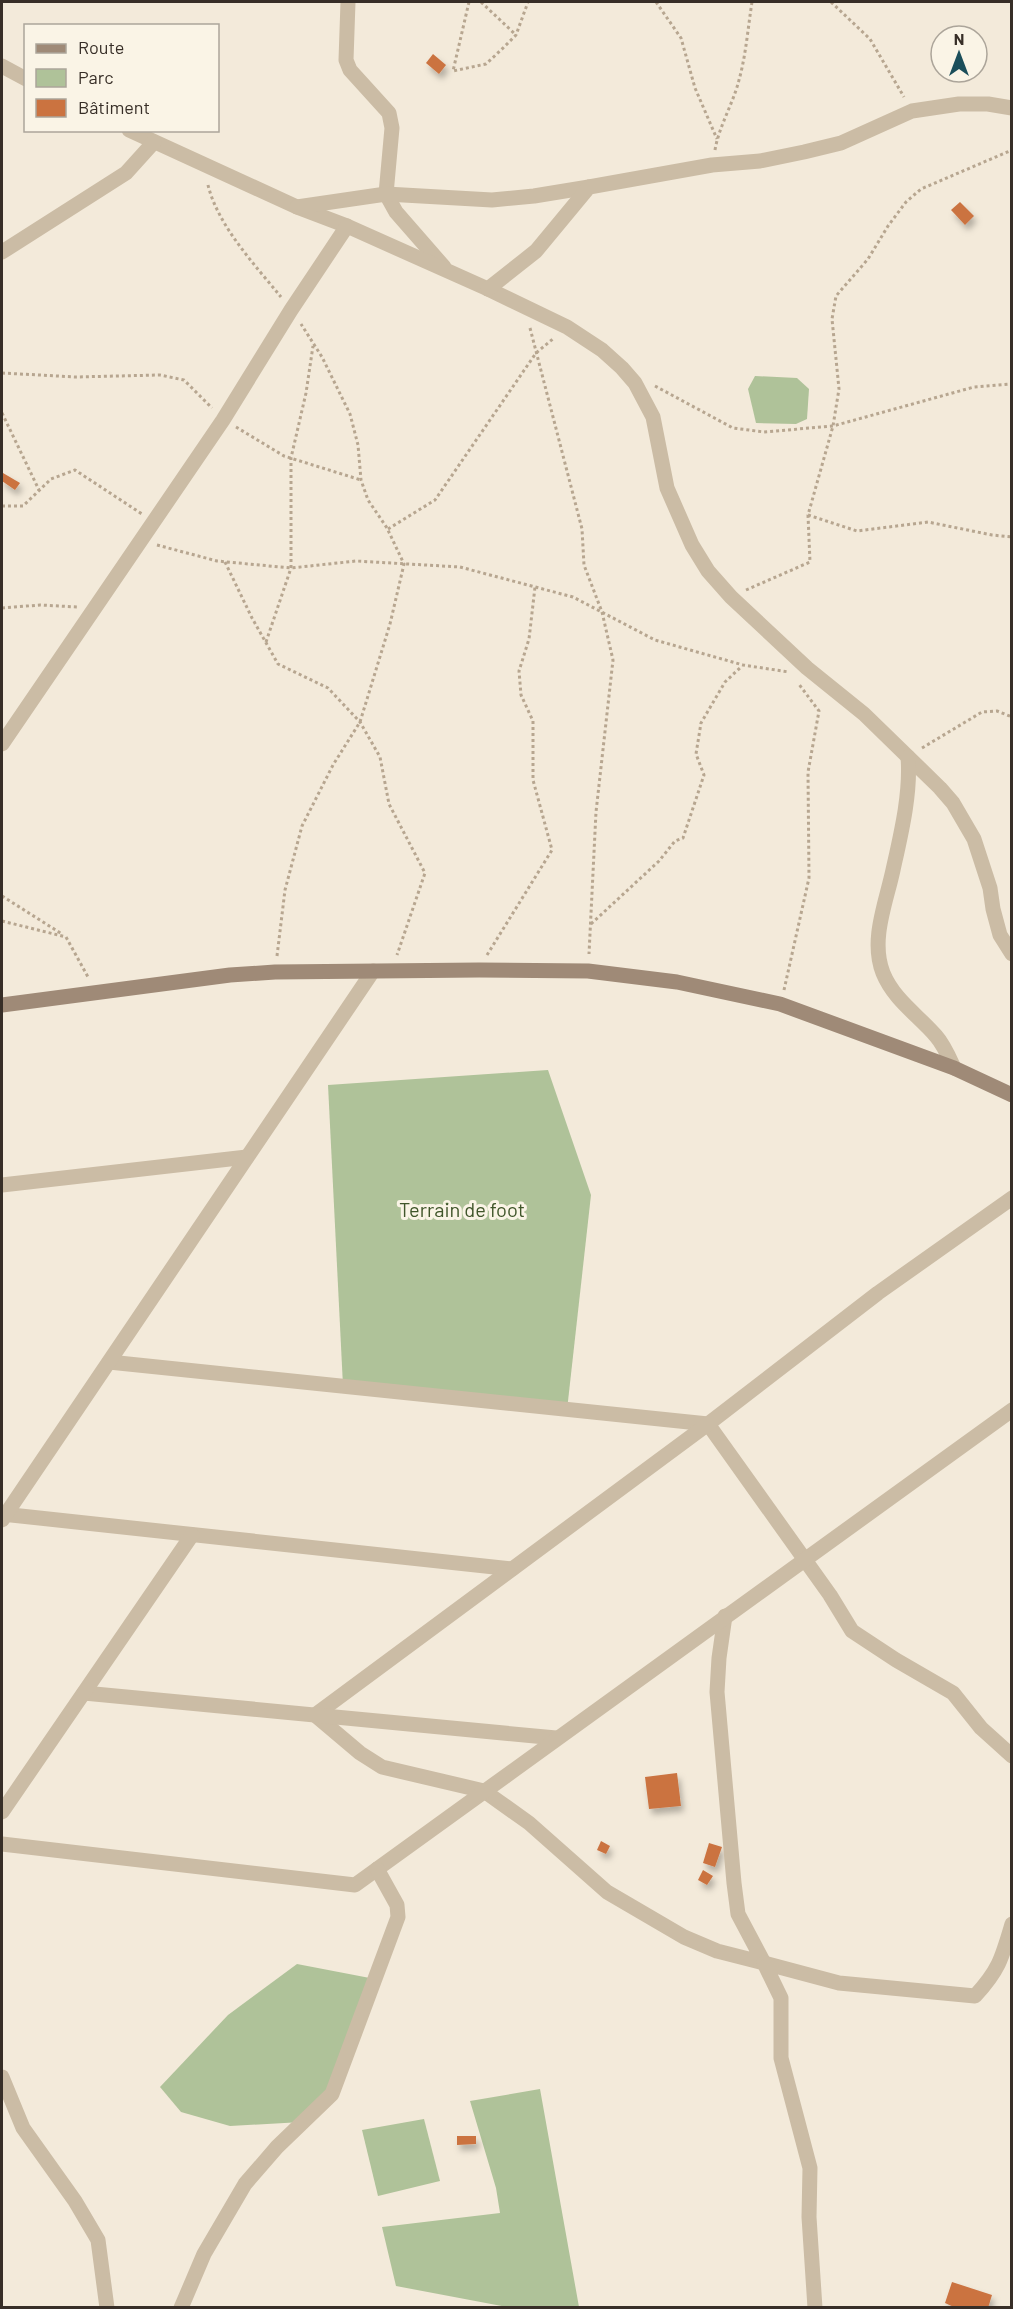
<svg xmlns="http://www.w3.org/2000/svg" width="1013" height="2309" viewBox="0 0 1013 2309" font-family="Barlow,sans-serif">
  <style>
    .green { fill: #afc299 }
    .building { fill: #cb7340; filter: url(#shadow) }
    .lines { fill: none; stroke-linecap: round; stroke-linejoin: round }
    .path { stroke: #b7a690; stroke-width: 3; stroke-dasharray: 3 3; stroke-linecap: butt }
    .street { stroke: #cbbca5; stroke-width: 15 }
    .secondary { stroke: #9f8a77; stroke-width: 15 }
    .labels { text-anchor: middle; stroke-width: 6; stroke-linejoin: round; paint-order: stroke }
    .park-label { font-size: 20px; fill: #40562a; stroke: #faf4e6 }
  </style>
  <defs>
    <filter id="shadow"><feDropShadow dx="3" dy="5.5" stdDeviation="3" flood-color="#0004"/></filter>
  </defs>
  <rect width="100%" height="100%" fill="#f3eada"/>
  <g class="green">
    <path d="M755,376L797,378L809,389L807,419L796,424L756,423L748,389Z"/>
    <path d="M548,1070L591,1195L567,1410L343,1386L328,1085Z"/>
    <path d="M297,1964L375,1979L332,2094L302,2122L230,2126L181,2112L160,2087L228,2015Z"/>
    <path d="M540,2089L579,2307H507L396,2286L382,2227L500,2213L496,2188L470,2101Z"/>
    <path d="M424,2119L440,2181L378,2196L362,2130Z"/>
  </g>
  <g class="building">
    <path d="M433,54L446,65L439,74L426,63Z"/>
    <path d="M960,202L974,216L965,225L951,210Z"/>
    <path d="M3,473L20,483L15,490L2,481Z"/>
    <path d="M677,1773L681,1806L649,1809L645,1777Z"/>
    <path d="M601,1841L610,1846L606,1854L597,1850Z"/>
    <path d="M709,1843L722,1847L715,1867L703,1863Z"/>
    <path d="M703,1870L713,1876L707,1885L698,1880Z"/>
    <path d="M457,2136H476V2144L457,2145Z"/>
    <path d="M952,2282L992,2295L988,2308H956L945,2303Z"/>
  </g>
  <g class="lines">
    <g class="path">
      <path d="M469,2L453,71L486,64L501,50L516,35L528,2"/>
      <path d="M481,2L516,35"/>
      <path d="M656,2L681,38L695,88L717,139"/>
      <path d="M831,2L870,39L904,97"/>
      <path d="M715,150C719,126 733,104 739,80C746,55 748,27 752,2"/>
      <path d="M208,185C218,226 255,265 281,297"/>
      <path d="M530,328L582,529L584,565L602,612L613,660L596,812L589,954"/>
      <path d="M2,373L76,377L160,375L184,380L212,408"/>
      <path d="M655,386L733,428L764,432L833,426L974,387L1012,384"/>
      <path d="M2,413L39,490"/>
      <path d="M236,427L284,456L361,480"/>
      <path d="M2,506H23L51,479L75,470L142,514"/>
      <path d="M808,515L857,531L928,522L992,535L1012,537"/>
      <path d="M388,529L435,500L536,353L554,338"/>
      <path d="M157,545L217,561L291,568L356,561L460,567L573,597L655,640L743,665L789,672"/>
      <path d="M225,562L252,618L278,664L328,688L360,722L380,757L389,804L425,873L397,955"/>
      <path d="M746,590L810,562L808,515L833,426L839,389L832,319L836,296L868,259L888,226L906,202L921,189L1012,150"/>
      <path d="M2,608L40,605L77,607"/>
      <path d="M266,642L291,568V458L306,393L313,346"/>
      <path d="M922,748L982,712L997,711L1012,717"/>
      <path d="M2,896L62,934"/>
      <path d="M2,921L66,937L88,977"/>
      <path d="M591,924L659,861L675,841L683,838L704,775L696,754L701,723L725,682L742,666"/>
      <path d="M487,955L552,850L533,780V721L521,695L519,671L529,639L535,587"/>
      <path d="M277,956L285,890L302,826L333,765L360,722L390,624L404,564L387,528L368,500L361,480L358,445L350,414L322,357L301,324"/>
      <path d="M784,990L809,878L808,772L819,711L798,683"/>
    </g>
    <g class="street">
      <path d="M348,2L346,60L350,70L389,113L392,128L386,194L396,212L444,267"/>
      <path d="M2,66L26,79"/>
      <path d="M129,130L297,207L347,226L488,289L567,327L602,350L622,368L635,383L653,417L667,488L692,545L708,571L731,597L807,668L864,714L940,788L953,803L974,839L990,888L993,909L1000,935L1012,954"/>
      <path d="M297,207L386,194L492,200L534,196L589,187"/>
      <path d="M2,252L126,173L154,142"/>
      <path d="M488,289L536,251L589,187L712,165L760,161L804,152L841,143L912,111L959,104H988L1012,108"/>
      <path d="M2,744L223,420L291,310L347,226"/>
      <path d="M908,757C911,793 901,834 893,870C886,903 870,940 883,973C894,1000 918,1015 936,1036C944,1045 949,1057 954,1068"/>
      <path d="M2,1185L247,1157"/>
      <path d="M109,1362L708,1424L830,1595L852,1631L896,1660L953,1693L981,1728L1012,1756"/>
      <path d="M2,1514L512,1569"/>
      <path d="M2,1520L373,971"/>
      <path d="M725,1616L719,1658L717,1692L734,1883L738,1914L764,1963L717,1951L684,1937L607,1892L529,1823L484,1791L382,1767L360,1753L315,1715L708,1424L878,1293L1012,1198"/>
      <path d="M84,1693L556,1738"/>
      <path d="M2,1812L192,1535"/>
      <path d="M2,1844L355,1885L1012,1410"/>
      <path d="M2,2077L23,2128L75,2201L98,2240L107,2308"/>
      <path d="M181,2308L204,2254L245,2184L277,2147L332,2094L398,1917L397,1905L377,1869"/>
      <path d="M815,2308L809,2217L810,2168L781,2058V1998L764,1963L839,1983L975,1996C999,1970 1002,1958 1012,1924"/>
    </g>
    <path class="secondary" d="M2,1005L230,975L275,972L479,970L588,971L677,982L780,1004L954,1068L1012,1095"/>
  </g>
  <g class="labels">
    <g class="park-label">
      <text x="462" y="1217">Terrain de foot</text>
    </g>
  </g>
  <rect width="1013" height="2309" fill="none" stroke="#372e27" stroke-width="6"/>
  <rect x="24" y="24" width="195" height="108" fill="#faf4e6" stroke="#aca59a" stroke-width="1.5"/>
  <rect x="36" y="44" width="30" height="9" fill="#9f8a77" stroke="#aca59a" stroke-width="1.5"/>
  <text x="78" y="54" font-size="18" fill="#372e27">Route</text>
  <rect x="36" y="69" width="30" height="18" fill="#afc299" stroke="#aca59a" stroke-width="1.5"/>
  <text x="78" y="84" font-size="18" fill="#372e27">Parc</text>
  <rect x="36" y="99" width="30" height="18" fill="#cb7340" stroke="#aca59a" stroke-width="1.5"/>
  <text x="78" y="114" font-size="18" fill="#372e27">Bâtiment</text>
  <g transform="translate(959 54)"><circle r="28" fill="#faf4e6" stroke="#aca59a" stroke-width="1.5"/>
  <path d="M0-4.5L10 22L0 15L-10 22Z" fill="#1b4e5a"/>
  <text y="-9" font-size="16" font-weight="bold" text-anchor="middle" fill="#372e27">N</text>
  </g>
</svg>
